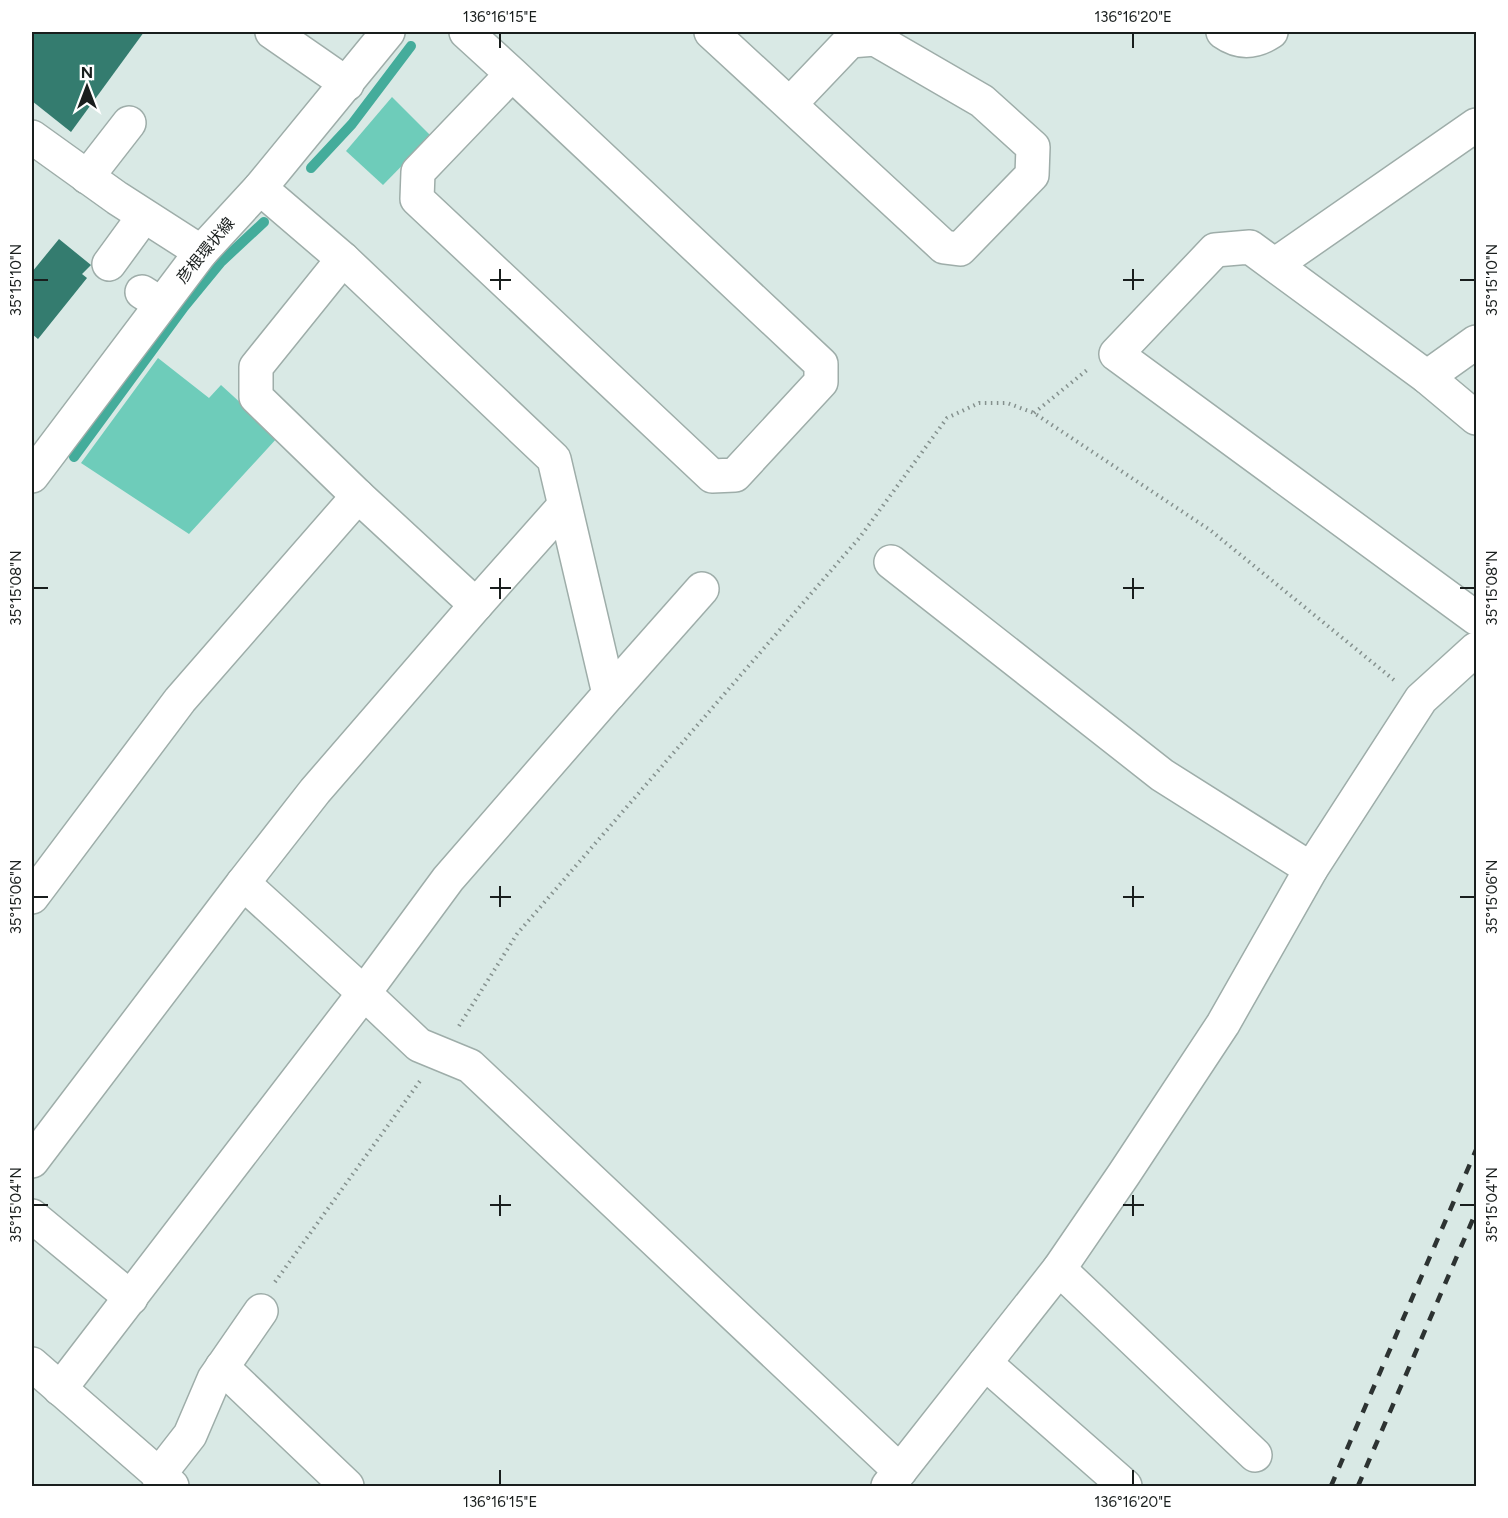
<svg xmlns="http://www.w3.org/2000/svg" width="1508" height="1518" viewBox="0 0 1508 1518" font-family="Figtree,'Noto Sans JP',sans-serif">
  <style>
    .green { fill: #6eccba }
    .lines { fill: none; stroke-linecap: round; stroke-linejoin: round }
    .stream { stroke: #44ac9b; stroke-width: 10 }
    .building { fill: #347c6f }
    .minor-casing { stroke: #9eada9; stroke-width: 36 }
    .major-casing { stroke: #9eada9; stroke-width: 36 }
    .path { stroke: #85918e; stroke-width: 4; stroke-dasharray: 1.5 4.5; stroke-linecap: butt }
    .minor { stroke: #fff; stroke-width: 33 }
    .major { stroke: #fff; stroke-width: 33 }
    .rail { stroke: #2d3332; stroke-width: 4.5; stroke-dasharray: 10 10; stroke-linecap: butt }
    .ticks { fill: none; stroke: #191e1d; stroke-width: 2 }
    .labels { text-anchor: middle; stroke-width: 4.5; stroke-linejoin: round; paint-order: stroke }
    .street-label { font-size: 16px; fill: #191e1d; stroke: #fff }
    .neatline { fill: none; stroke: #191e1d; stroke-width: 2 }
    .ticks-label { font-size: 15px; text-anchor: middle; fill: #191e1d }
  </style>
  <rect width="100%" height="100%" fill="#d9e9e5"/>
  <g class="green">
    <path d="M392,97L431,136L383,185L346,151Z"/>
    <path d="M158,358L209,398L221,385L278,437L189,534L81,463Z"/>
  </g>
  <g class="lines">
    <g class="stream">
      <path d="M311,168L352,124L411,46"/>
      <path d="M74,457L184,307L221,262L264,222"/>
    </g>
  </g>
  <g class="building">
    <path d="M32,32H144L71,132L32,101Z"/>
    <path d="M59,239L91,265L82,274L87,278L38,339L32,334V272Z"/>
  </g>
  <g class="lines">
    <g class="minor-casing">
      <g id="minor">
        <path d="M272,32L347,84"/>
        <path d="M466,32L512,74L821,364V382L735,475L712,476L417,199L418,172L512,74"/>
        <path d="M711,32L944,247L960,249L1032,175L1033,147L982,101L875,39L850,41L790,104"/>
        <path d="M1223,32C1240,44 1254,43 1271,32"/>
        <path d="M32,137L117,198L201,252"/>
        <path d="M87,177L129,123"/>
        <path d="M343,259L256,367V397L358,496"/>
        <path d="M109,264L144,216"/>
        <path d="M1276,264L1476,125"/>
        <path d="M142,292L161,304"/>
        <path d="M1427,377L1476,342"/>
        <path d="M1476,418L1427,377L1250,247L1215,250L1116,354L1476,618"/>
        <path d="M891,562L1162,775L1311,869"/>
        <path d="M476,605L564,506"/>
        <path d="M609,694L702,589"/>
        <path d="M32,897L180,700L358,496L476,605L315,791L243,883"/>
        <path d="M32,1161L243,883L364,993L448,879L609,694L554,459L343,259L260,188"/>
        <path d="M32,1216L131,1298"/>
        <path d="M1059,1269L1255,1455"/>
        <path d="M985,1363L1125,1486"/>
        <path d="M32,1364L172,1486"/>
        <path d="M222,1367L347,1486"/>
        <path d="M60,1389L364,993L419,1045L470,1066L900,1471"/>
        <path d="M158,1476L190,1435L214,1379L261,1311"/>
        <path d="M888,1486L1059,1269L1124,1174L1223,1024L1311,869L1421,699L1476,649"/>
      </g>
    </g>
    <g class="major-casing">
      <path id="major" d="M32,476L201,252L260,188L388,32"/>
    </g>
    <g class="path">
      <path d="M1034,413L1087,370"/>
      <path d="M459,1026L517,934L860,537L947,418L979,403H1007L1034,413L1210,530L1394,680"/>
      <path d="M275,1282L420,1081"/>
    </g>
    <use href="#minor" class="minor"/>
    <use href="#major" class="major"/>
    <g class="rail">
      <path d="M1331,1486L1476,1150"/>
      <path d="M1358,1486L1476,1212"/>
    </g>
  </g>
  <path class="ticks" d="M500,33V48M1133,33V48M500,269V290M1133,269V290M33,280H48M490,280H511M1123,280H1144M1460,280H1475M500,578V599M1133,578V599M33,588H48M490,588H511M1123,588H1144M1460,588H1475M500,886V907M1133,886V907M33,897H48M490,897H511M1123,897H1144M1460,897H1475M500,1195V1216M1133,1195V1216M33,1205H48M490,1205H511M1123,1205H1144M1460,1205H1475M500,1470V1485M1133,1470V1485"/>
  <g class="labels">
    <g class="street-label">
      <text transform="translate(205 250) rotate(-50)" y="6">彦根環状線</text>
    </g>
  </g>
  <rect width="1508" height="1518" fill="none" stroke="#ffffff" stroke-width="66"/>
  <g transform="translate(87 87)" stroke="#ffffff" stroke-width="4.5" paint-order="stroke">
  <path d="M0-4.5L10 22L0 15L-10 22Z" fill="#191e1d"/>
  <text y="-9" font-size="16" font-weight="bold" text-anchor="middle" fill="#191e1d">N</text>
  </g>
  <rect x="33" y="33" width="1442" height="1452" class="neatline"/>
  <g class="ticks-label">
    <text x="500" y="22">136°16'15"E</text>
    <text x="1133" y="22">136°16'20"E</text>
    <text transform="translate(16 280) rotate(-90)" y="5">35°15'10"N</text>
    <text transform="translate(1492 280) rotate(-90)" y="5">35°15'10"N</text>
    <text transform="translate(16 588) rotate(-90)" y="5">35°15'08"N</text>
    <text transform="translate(1492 588) rotate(-90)" y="5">35°15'08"N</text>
    <text transform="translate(16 897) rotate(-90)" y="5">35°15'06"N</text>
    <text transform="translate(1492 897) rotate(-90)" y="5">35°15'06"N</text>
    <text transform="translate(16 1205) rotate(-90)" y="5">35°15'04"N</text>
    <text transform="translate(1492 1205) rotate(-90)" y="5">35°15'04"N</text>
    <text x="500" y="1507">136°16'15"E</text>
    <text x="1133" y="1507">136°16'20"E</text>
  </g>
</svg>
